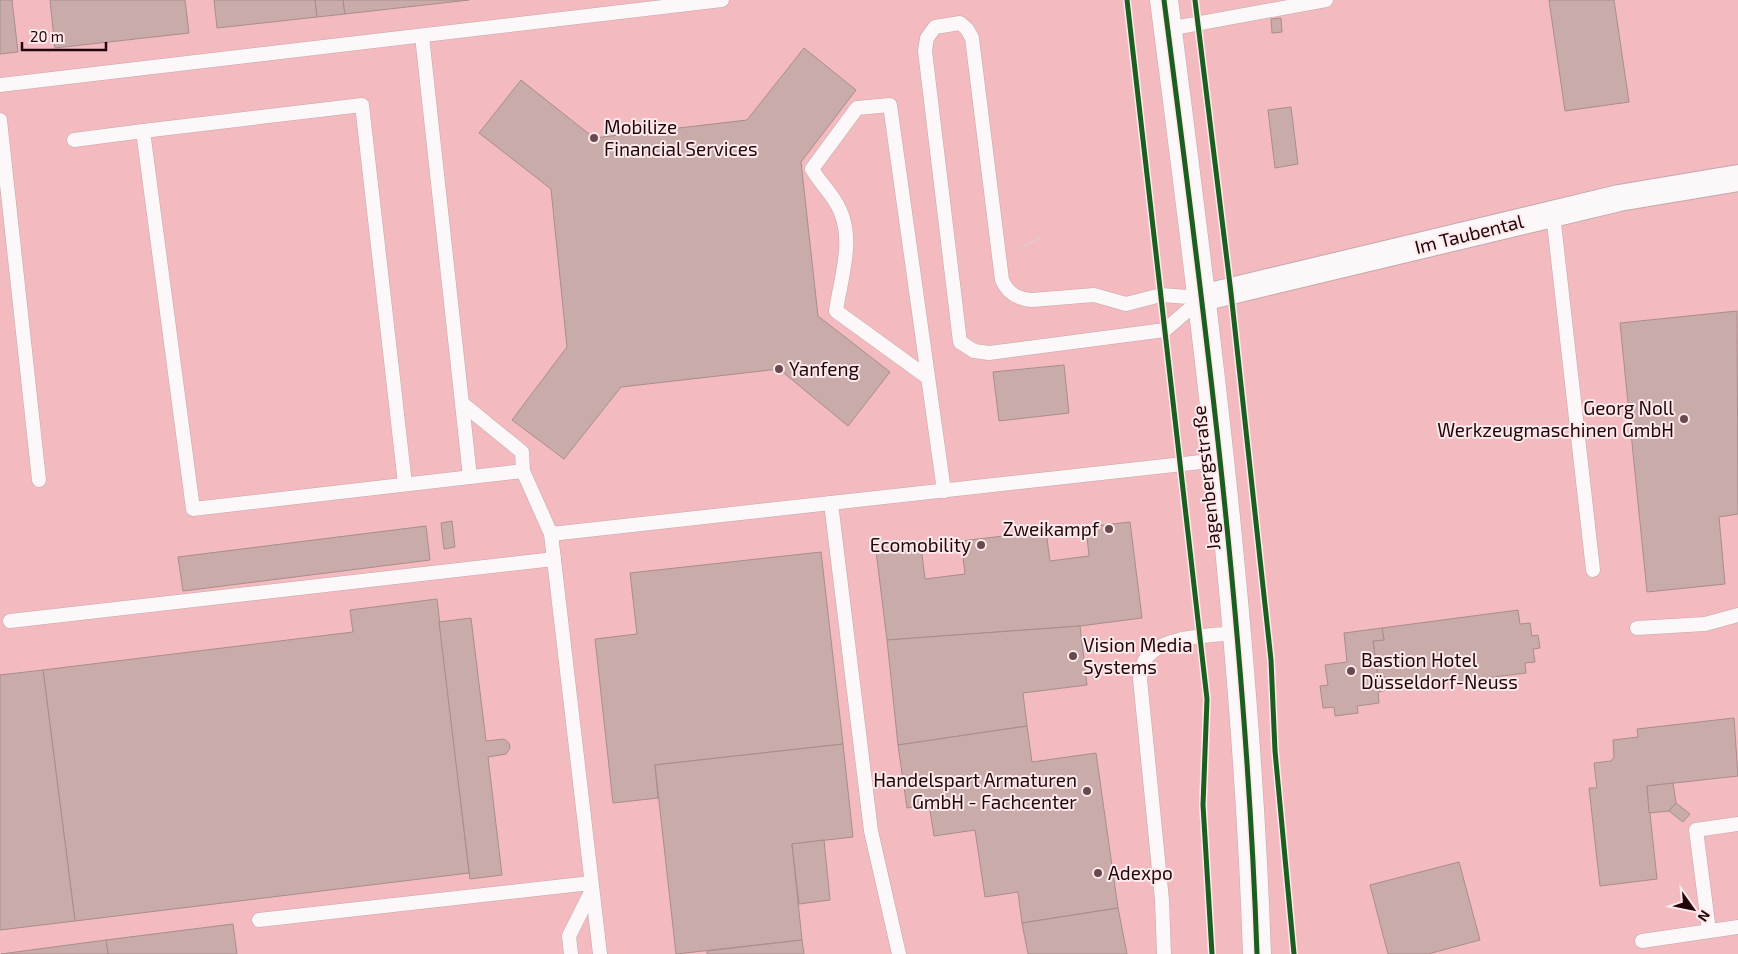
<svg xmlns="http://www.w3.org/2000/svg" width="1738" height="954" viewBox="0 0 1738 954" font-family="'Exo 2',sans-serif">
  <style>
    .built { fill: #f3bac0 }
    .building { fill: #c9acaa; stroke: #a98d8b }
    .lines { fill: none; stroke-linecap: round; stroke-linejoin: round }
    .service-casing { stroke: #c5a7aa; stroke-width: 15 }
    .minor-casing { stroke: #c5a7aa; stroke-width: 28 }
    .tertiary-casing { stroke: #c5a7aa; stroke-width: 29 }
    .path { stroke: #d8ced0; stroke-width: 3; stroke-dasharray: 2.5 2.5; stroke-linecap: butt }
    .service { stroke: #fcf7f8; stroke-width: 14 }
    .minor { stroke: #fcf7f8; stroke-width: 26 }
    .tertiary { stroke: #fcf7f8; stroke-width: 28 }
    .cycleway-casing { stroke: #feeaec; stroke-width: 8 }
    .cycleway { stroke: #1b5e20; stroke-width: 5 }
    .poi-dot { fill: #684a4e; stroke: #feeaec; stroke-width: 2 }
    .labels { text-anchor: middle; stroke-width: 4; stroke-linejoin: round; paint-order: stroke }
    .poi-label { font-size: 19px; fill: #220409; stroke: #feeaec; text-anchor: start }
    .street-label { font-size: 19px; fill: #220409; stroke: #feeaec }
  </style>
  <rect width="100%" height="100%" fill="#e9cbce"/>
  <rect class="built" x="0" y="0" width="1738" height="954"/>
  <g class="building">
    <path d="M0,0H12L18,52L0,54Z"/>
    <path d="M50,0H185L189,33L55,48Z"/>
    <path d="M214,0H315L317,17L217,28Z"/>
    <path d="M315,0H343L345,14L317,17Z"/>
    <path d="M343,0H469L345,14Z"/>
    <path d="M1549,0H1614L1629,102L1565,111Z"/>
    <path d="M1281,18L1282,32L1272,33L1271,19Z"/>
    <path d="M804,48L856,90L801,162L818,316L890,372L848,426L779,369L621,387L564,459L512,420L567,347L551,189L479,133L521,80L594,138L747,120Z"/>
    <path d="M1291,107L1298,164L1275,168L1268,110Z"/>
    <path d="M1737,311L1738,514L1719,517L1725,584L1647,592L1620,323Z"/>
    <path d="M1064,365L1069,413L999,421L993,372Z"/>
    <path d="M452,521L455,547L444,549L441,523Z"/>
    <path d="M1130,522L1142,618L1080,626L887,640L876,551L921,546L925,579L965,574L961,541L1046,531L1050,561L1089,556L1086,527Z"/>
    <path d="M426,526L430,560L183,591L178,557Z"/>
    <path d="M821,552L843,744L655,765L658,798L613,803L595,639L637,634L630,573Z"/>
    <path d="M437,599L469,873L75,921L43,670L353,632L350,610Z"/>
    <path d="M1518,610L1520,624L1530,623L1532,636L1538,635L1540,648L1533,649L1535,662L1525,663L1526,673L1387,690L1386,677L1378,678L1373,641L1384,640L1382,628Z"/>
    <path d="M471,618L486,741L504,739L509,743L510,748L506,754L488,757L502,875L470,879L439,622Z"/>
    <path d="M1080,626L1087,685L1023,693L1027,726L898,745L887,640Z"/>
    <path d="M1382,628L1384,640L1373,641L1378,678L1386,677L1387,690L1378,692L1379,703L1357,706L1358,713L1335,716L1334,707L1323,708L1320,686L1328,685L1325,665L1347,662L1344,633Z"/>
    <path d="M43,670L75,921L0,930V675Z"/>
    <path d="M1734,718L1738,776L1647,786L1657,879L1600,886L1589,788H1597L1594,763L1611,761L1614,757L1613,740L1638,737L1637,729Z"/>
    <path d="M1027,726L1032,762L1096,753L1118,908L1022,923L1018,892L985,897L975,830L934,836L929,804L907,808L898,745Z"/>
    <path d="M843,744L853,837L792,844L802,940L676,954L655,765Z"/>
    <path d="M1673,783L1676,803L1669,811L1649,813L1647,786Z"/>
    <path d="M1676,803L1690,814L1683,822L1669,811Z"/>
    <path d="M824,840L830,900L799,904L792,844Z"/>
    <path d="M1459,862L1480,940L1428,954H1388L1370,885Z"/>
    <path d="M1118,908L1127,954H1028L1022,923Z"/>
    <path d="M233,924L237,954H108L106,940Z"/>
    <path d="M106,940L108,954H1Z"/>
    <path d="M802,940L804,954H707V951Z"/>
  </g>
  <g class="lines">
    <g class="service-casing">
      <g id="service">
        <path d="M960,23L967,29L972,38L1002,280C1008,294 1018,299 1032,300L1094,295L1126,304L1161,295L1202,298L1165,330L989,353L974,351L960,342L925,51L927,38L935,27Z"/>
        <path d="M1168,29L1326,0"/>
        <path d="M422,36L470,477"/>
        <path d="M0,85L722,0"/>
        <path d="M0,120L39,480"/>
        <path d="M74,140L143,131"/>
        <path d="M1553,214L1593,570"/>
        <path d="M927,377L836,311C841,275 857,235 835,201C828,190 819,181 812,169L857,108L890,105L944,491"/>
        <path d="M463,404L522,452L523,471"/>
        <path d="M405,484L362,105L143,131L193,509L523,471L551,534L600,954"/>
        <path d="M831,503L871,831L899,954"/>
        <path d="M551,534L1219,460"/>
        <path d="M10,621L554,559"/>
        <path d="M1637,628L1705,624L1738,615"/>
        <path d="M259,920L591,883"/>
        <path d="M1709,931L1696,830L1738,824"/>
        <path d="M1642,941L1738,927"/>
        <path d="M571,954L569,936L592,890"/>
        <path d="M1164,954L1162,900L1140,679C1141,673 1142,665 1145,660C1160,635 1211,636 1237,633"/>
      </g>
    </g>
    <g class="minor-casing">
      <path id="minor" d="M1202,298L1619,198L1738,178"/>
    </g>
    <g class="tertiary-casing">
      <path id="tertiary" d="M1164,0C1205,317 1246,635 1257,954"/>
    </g>
    <path class="path" d="M1020,249L1041,237"/>
    <use href="#service" class="service"/>
    <use href="#minor" class="minor"/>
    <use href="#tertiary" class="tertiary"/>
    <g class="cycleway-casing">
      <g id="cycleway">
        <path d="M1127,0L1207,699L1203,805L1212,954"/>
        <path d="M1164,0C1205,317 1246,635 1257,954"/>
        <path d="M1195,0L1231,293L1271,660L1275,751L1294,954"/>
      </g>
    </g>
    <use href="#cycleway" class="cycleway"/>
  </g>
  <g class="poi-dot">
    <circle cx="594" cy="138" r="5"/>
    <circle cx="779" cy="369" r="5"/>
    <circle cx="1684" cy="419" r="5"/>
    <circle cx="1109" cy="529" r="5"/>
    <circle cx="981" cy="545" r="5"/>
    <circle cx="1073" cy="656" r="5"/>
    <circle cx="1351" cy="671" r="5"/>
    <circle cx="1087" cy="791" r="5"/>
    <circle cx="1098" cy="873" r="5"/>
  </g>
  <g class="labels">
    <g class="poi-label">
      <text x="604" y="134">Mobilize<tspan x="604" dy="22">Financial Services</tspan></text>
      <text x="789" y="376">Yanfeng</text>
      <text x="1674" y="415" text-anchor="end">Georg Noll<tspan x="1674" dy="22">Werkzeugmaschinen GmbH</tspan></text>
      <text x="1099" y="536" text-anchor="end">Zweikampf</text>
      <text x="971" y="552" text-anchor="end">Ecomobility</text>
      <text x="1083" y="652">Vision Media<tspan x="1083" dy="22">Systems</tspan></text>
      <text x="1361" y="667">Bastion Hotel<tspan x="1361" dy="22">Düsseldorf-Neuss</tspan></text>
      <text x="1077" y="787" text-anchor="end">Handelspart Armaturen<tspan x="1077" dy="22">GmbH - Fachcenter</tspan></text>
      <text x="1108" y="880">Adexpo</text>
    </g>
    <g class="street-label">
      <text transform="translate(1469 234) rotate(-14)" y="7">Im Taubental</text>
      <text transform="translate(1206 478) rotate(-96)" y="7">Jagenbergstraße</text>
    </g>
  </g>
  <g transform="translate(1693 909) rotate(123)" stroke="#feeaec" stroke-width="4" paint-order="stroke">
  <path d="M0-4L9 19L0 12L-9 19Z" fill="#220409"/>
  <text y="-8" font-size="14" font-weight="bold" text-anchor="middle" fill="#220409">N</text>
  </g>
  <path d="M22 42v8h84v-8" fill="none" stroke="#220409" stroke-width="2.5"/>
  <text x="30" y="42" font-size="15" fill="#220409" stroke="#feeaec" stroke-width="4" paint-order="stroke">20 m</text>
</svg>
